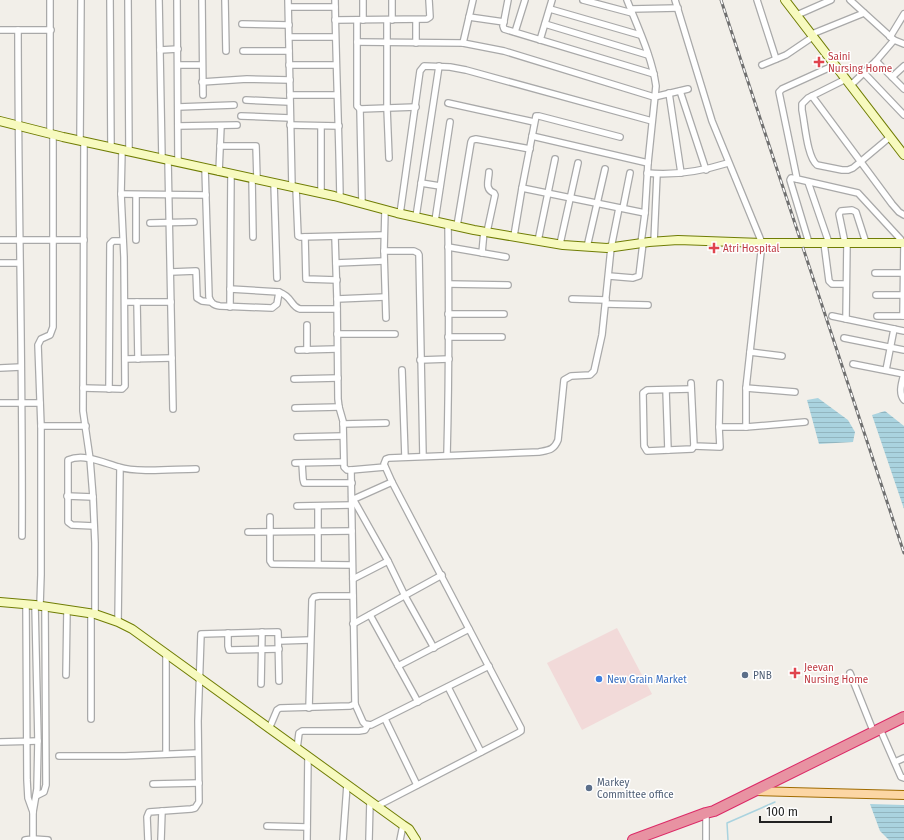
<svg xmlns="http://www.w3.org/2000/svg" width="904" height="840" viewBox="0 0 904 840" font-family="'Fira Sans',sans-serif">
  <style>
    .commercial { fill: #f2dad9 }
    .water { fill: url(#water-rules) }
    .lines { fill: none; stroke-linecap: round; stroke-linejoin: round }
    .stream { stroke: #aad3df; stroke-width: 1.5 }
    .street-casing { stroke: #a9a9a9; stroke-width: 8 }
    .secondary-casing { stroke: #707d05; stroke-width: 10 }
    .primary-casing { stroke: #a06b00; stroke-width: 10 }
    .highway-casing { stroke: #dc2a67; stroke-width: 12 }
    .street { stroke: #fff; stroke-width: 5.5 }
    .secondary { stroke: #f7fabf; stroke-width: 8 }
    .primary { stroke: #fcd6a4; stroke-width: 8 }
    .highway { stroke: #e892a2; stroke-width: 10 }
    .rail-casing { stroke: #707070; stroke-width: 3 }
    .rail { stroke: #fff; stroke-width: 1.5; stroke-dasharray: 4.5; stroke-linecap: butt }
    .secondary-bridge-casing { stroke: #707d05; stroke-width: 10; stroke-linecap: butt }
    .secondary-bridge { stroke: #f7fabf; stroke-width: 8 }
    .health-dot { fill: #e0444e; stroke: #fff; stroke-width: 1.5 }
    .service-dot { fill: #5c6f8a; stroke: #fff; stroke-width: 1.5 }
    .shop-dot { fill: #3f7fe0; stroke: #fff; stroke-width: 1.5 }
    .labels { text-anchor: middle; stroke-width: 3; stroke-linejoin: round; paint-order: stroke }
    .health-label { font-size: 10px; fill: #be3a42; stroke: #fff; text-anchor: start }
    .service-label { font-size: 10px; fill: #4e5e75; stroke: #fff; text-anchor: start }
    .shop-label { font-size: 10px; fill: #366cbe; stroke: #fff; text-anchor: start }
  </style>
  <defs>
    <pattern id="water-rules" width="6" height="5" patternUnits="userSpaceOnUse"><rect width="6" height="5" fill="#aad3df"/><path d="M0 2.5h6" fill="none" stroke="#92b5bf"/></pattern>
  </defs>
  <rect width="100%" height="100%" fill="#f2efe9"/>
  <path class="commercial" d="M617,628L652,694L582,730L547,663Z"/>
  <g class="water">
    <path d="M818,398L848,420L855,432L853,442L819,444L807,400Z"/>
    <path d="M885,411L904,426V509L872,415Z"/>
    <path d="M870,804L904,805V840H889L880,831Z"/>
  </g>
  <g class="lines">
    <path class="stream" d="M728,840L727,823L775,802"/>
    <g class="street-casing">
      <g id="street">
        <path d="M50,0V133"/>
        <path d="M110,0L111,148"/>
        <path d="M128,0L129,152"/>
        <path d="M159,0L162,159"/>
        <path d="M177,0L178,162"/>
        <path d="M202,0L203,95"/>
        <path d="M225,0L226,51"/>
        <path d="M288,0L292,187"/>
        <path d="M335,0C336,66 339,132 340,198"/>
        <path d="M392,0V20"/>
        <path d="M508,0L503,26L504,29L654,74"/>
        <path d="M583,0L632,13"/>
        <path d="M627,0C638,28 652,57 656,86L648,163L645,213L641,243"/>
        <path d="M675,0L712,121L762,243L746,388V427"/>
        <path d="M757,0L776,59"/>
        <path d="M850,0L894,40L904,44"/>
        <path d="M289,7H335"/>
        <path d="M550,9L640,35"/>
        <path d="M631,9L678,8"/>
        <path d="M797,15L831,0"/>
        <path d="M469,17L504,22"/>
        <path d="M335,20L427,19L430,17L429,0"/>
        <path d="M357,20V106L360,109L362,204"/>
        <path d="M363,20V0"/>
        <path d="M387,20V108L389,158"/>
        <path d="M242,24L289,25"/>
        <path d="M545,24L648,55"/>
        <path d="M0,30H51"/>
        <path d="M18,30C18,199 23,368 22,536"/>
        <path d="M515,32L525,0"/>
        <path d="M812,34L864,13"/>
        <path d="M289,37H335"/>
        <path d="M890,37L904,14"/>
        <path d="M540,40L552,0"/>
        <path d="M357,42L463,43L504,51L654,97L688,89"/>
        <path d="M416,43V20"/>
        <path d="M463,43L473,0"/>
        <path d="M160,50L178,49"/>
        <path d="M243,51H289"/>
        <path d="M876,61L904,89"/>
        <path d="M178,65H202"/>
        <path d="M289,65H336"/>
        <path d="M762,65L786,55L814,36"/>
        <path d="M835,65L782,89L779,92L797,179L858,193L904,243L903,316"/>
        <path d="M864,73L904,115"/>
        <path d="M892,77L904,66"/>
        <path d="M846,79L808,98L802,104V110C805,124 807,157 817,165L842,170H848L853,168L890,137"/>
        <path d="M202,82L247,79L290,80"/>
        <path d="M851,85L876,61L894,40"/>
        <path d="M680,91L706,170"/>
        <path d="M669,93L681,173"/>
        <path d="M290,95H336"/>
        <path d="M812,96L892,204L899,212L904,215"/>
        <path d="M246,100L289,102"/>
        <path d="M448,103L534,122"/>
        <path d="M178,107L234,105"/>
        <path d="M360,109L416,107"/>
        <path d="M241,116L290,118"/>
        <path d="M290,125L339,126"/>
        <path d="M178,126L237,125"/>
        <path d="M532,136L648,163"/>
        <path d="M80,141L81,0"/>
        <path d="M84,141L83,411L90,459L93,497L95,543V614"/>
        <path d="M220,146H256L257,179"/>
        <path d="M168,160L173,409"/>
        <path d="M205,168L209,297C211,303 213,305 220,306L272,308L277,304L279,292"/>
        <path d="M219,172L221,126"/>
        <path d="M647,173C675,176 702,171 728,163"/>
        <path d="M252,178L253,237"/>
        <path d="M797,179L791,178L790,180L809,243"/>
        <path d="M808,182L829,243"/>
        <path d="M274,183L277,278"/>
        <path d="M421,183L440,186"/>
        <path d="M296,188L298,236L300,237L384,235"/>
        <path d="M522,188L645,213"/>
        <path d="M321,193V126"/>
        <path d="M121,194L206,195"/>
        <path d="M623,208L630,173"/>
        <path d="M385,210L384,251L386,318"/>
        <path d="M400,214L420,71L424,66L450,67L466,70L652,121"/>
        <path d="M416,217L439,66"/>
        <path d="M435,221L450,122"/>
        <path d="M150,223L194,222"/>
        <path d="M457,226L471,142L472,140L476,139L530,149"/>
        <path d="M487,232L495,195L494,193C484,189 489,180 489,172"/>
        <path d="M514,236L522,188L536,116H539L620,137"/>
        <path d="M305,237L306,279L337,280"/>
        <path d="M335,237L337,299L338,399L339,407L343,421L344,467L347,470H351L385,467"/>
        <path d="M0,240H84"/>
        <path d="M136,240V195"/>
        <path d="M538,241L555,159"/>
        <path d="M654,242L657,174"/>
        <path d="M824,243L829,281L832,284H846"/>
        <path d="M845,243L839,214L841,211L852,210L856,212L866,243"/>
        <path d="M560,244L578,163"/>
        <path d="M448,247L506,257"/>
        <path d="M587,247L605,169"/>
        <path d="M384,251H414L418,253L419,255L423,456"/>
        <path d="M482,253L484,231"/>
        <path d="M0,263H19"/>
        <path d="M336,263L384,261"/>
        <path d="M171,272L196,271L197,298L202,301L211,302"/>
        <path d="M875,273H904"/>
        <path d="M609,276L633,278L639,276L643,243"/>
        <path d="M449,284L508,285"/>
        <path d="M230,289L279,292C293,297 290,306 300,309H337"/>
        <path d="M876,295H904"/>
        <path d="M337,299L385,297"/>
        <path d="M572,299L606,300"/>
        <path d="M125,302H171"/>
        <path d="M137,302L138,359"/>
        <path d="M606,304L648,305"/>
        <path d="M230,307L231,174"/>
        <path d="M448,314H504"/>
        <path d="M832,316L904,331"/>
        <path d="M877,316H904"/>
        <path d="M846,319L847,243"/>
        <path d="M307,325V350"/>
        <path d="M337,334H395"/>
        <path d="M448,337H502"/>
        <path d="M844,338L904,350"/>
        <path d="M298,350L337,349"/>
        <path d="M750,352L782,356"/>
        <path d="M125,359L172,358"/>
        <path d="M420,360L449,359"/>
        <path d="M853,364L904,374"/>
        <path d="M0,368L21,367"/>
        <path d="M402,370L405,457"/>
        <path d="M886,370L894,329"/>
        <path d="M904,374C902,382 898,393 904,400"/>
        <path d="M294,379L338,378"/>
        <path d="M691,383L694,446L720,447L719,427L720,383"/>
        <path d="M83,388L122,389L125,386L124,257L121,194L122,150"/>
        <path d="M746,388L795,392"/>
        <path d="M109,389L110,244L113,241H123"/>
        <path d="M691,389L647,390L643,393L644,446L647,451L692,449L694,446"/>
        <path d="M666,390L668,450"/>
        <path d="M0,403H40"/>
        <path d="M295,408L339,407"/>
        <path d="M343,424L386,423"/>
        <path d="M41,426H86"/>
        <path d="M719,427H746L805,422"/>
        <path d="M297,437L343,436"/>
        <path d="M447,455C449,378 449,301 448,224"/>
        <path d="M295,463L343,462"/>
        <path d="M302,463L303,479L304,483H352"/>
        <path d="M67,496L93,497"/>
        <path d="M352,497L388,561L405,596L434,648"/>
        <path d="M354,499L392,482"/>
        <path d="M297,506L352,505"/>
        <path d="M270,517V561L272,564L352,565"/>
        <path d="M94,526L72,525L68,522V460C84,453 104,463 119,467C138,473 175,469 196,469"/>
        <path d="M248,532L352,531"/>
        <path d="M318,564V506"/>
        <path d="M353,579L388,561"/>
        <path d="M26,604L27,780L28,798L33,812"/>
        <path d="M40,605L41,575V426L38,345L41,339L50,335L53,327V134"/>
        <path d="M91,614V719"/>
        <path d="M370,615L418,702"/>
        <path d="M118,622L120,468"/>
        <path d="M353,624L442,575"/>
        <path d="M228,633V646L229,650L279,649"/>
        <path d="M279,641L310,640"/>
        <path d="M166,653V754"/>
        <path d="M398,666L469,629"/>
        <path d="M850,673L874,733"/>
        <path d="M66,675L67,610"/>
        <path d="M261,684L262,632"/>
        <path d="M448,687L481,752"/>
        <path d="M355,704L363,722L365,724L371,725L489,666"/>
        <path d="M309,708L312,600L314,597L319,596H353"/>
        <path d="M385,719L417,785"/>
        <path d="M269,729L277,710L280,708L350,706L355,704L351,470"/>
        <path d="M880,729L901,777L904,778"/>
        <path d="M0,742L38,741"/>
        <path d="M297,749L299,733L302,731H359L365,730L368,725"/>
        <path d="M59,756H125L198,753"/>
        <path d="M895,762L904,758"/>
        <path d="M153,784L199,783"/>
        <path d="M36,796L44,792L46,785L45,606"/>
        <path d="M377,806L518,733L521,731V728L392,482L384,464L386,459L389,458L539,452C549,450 554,450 558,440L564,380L571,376L590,375L594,371L602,335L611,248L619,208"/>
        <path d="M267,826L307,827"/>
        <path d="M33,839L48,840"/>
        <path d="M25,840L33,839V812L37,789L38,741L35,605"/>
        <path d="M148,840L147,817L149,812L191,809L195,808L199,802L198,721L201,634L278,632L279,681"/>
        <path d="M161,840L162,811"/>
        <path d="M307,840L308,756"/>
        <path d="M343,840L347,785"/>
        <path d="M369,840L370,801"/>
        <path d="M400,840L403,825"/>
        <path d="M706,840V818"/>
      </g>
    </g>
    <g class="secondary-casing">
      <g id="secondary">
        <path d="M785,0L904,155"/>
        <path d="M0,121L63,137L334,196L397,213L474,230L563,245L607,248L649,242L678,240L762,243H798"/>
        <path d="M802,243H904"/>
        <path d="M0,602L35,605L95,614L118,622L132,629L403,825L409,829L416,840"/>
      </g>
    </g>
    <g class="primary-casing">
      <path id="primary" d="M756,791L904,795"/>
    </g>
    <g class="highway-casing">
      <path id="highway" d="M633,840L706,813L714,811L904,717"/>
    </g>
    <use href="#street" class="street"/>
    <use href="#secondary" class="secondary"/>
    <use href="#primary" class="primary"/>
    <use href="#highway" class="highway"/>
    <g class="rail-casing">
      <path id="rail" d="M721,0L904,553"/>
    </g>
    <use href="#rail" class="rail"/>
    <g class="secondary-bridge-casing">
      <path id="secondary-bridge" d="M798,243H802"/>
    </g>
    <use href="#secondary-bridge" class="secondary-bridge"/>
  </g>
  <g class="health-dot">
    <path d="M817 56h4v4h4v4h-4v4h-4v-4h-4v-4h4z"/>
    <path d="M712 242h4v4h4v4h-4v4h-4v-4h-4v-4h4z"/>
    <path d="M793 667h4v4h4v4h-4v4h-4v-4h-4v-4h4z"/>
  </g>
  <g class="service-dot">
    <circle cx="745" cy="675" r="4"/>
    <circle cx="589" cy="788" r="4"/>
  </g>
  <circle class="shop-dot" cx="599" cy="679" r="4"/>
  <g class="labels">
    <g class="health-label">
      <text x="828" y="60">Saini<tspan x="828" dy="12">Nursing Home</tspan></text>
      <text x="723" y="252">Atri Hospital</text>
      <text x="804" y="671">Jeevan<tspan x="804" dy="12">Nursing Home</tspan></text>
    </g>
    <g class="service-label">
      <text x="753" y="679">PNB</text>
      <text x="597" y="786">Markey<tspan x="597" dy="12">Committee office</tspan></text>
    </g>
    <g class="shop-label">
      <text x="607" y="683">New Grain Market</text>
    </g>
  </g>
  <path d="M760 816v6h71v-6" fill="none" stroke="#222222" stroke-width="2"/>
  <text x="766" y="816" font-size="12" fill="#222222" stroke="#ffffff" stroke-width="3" paint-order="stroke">100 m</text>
</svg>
